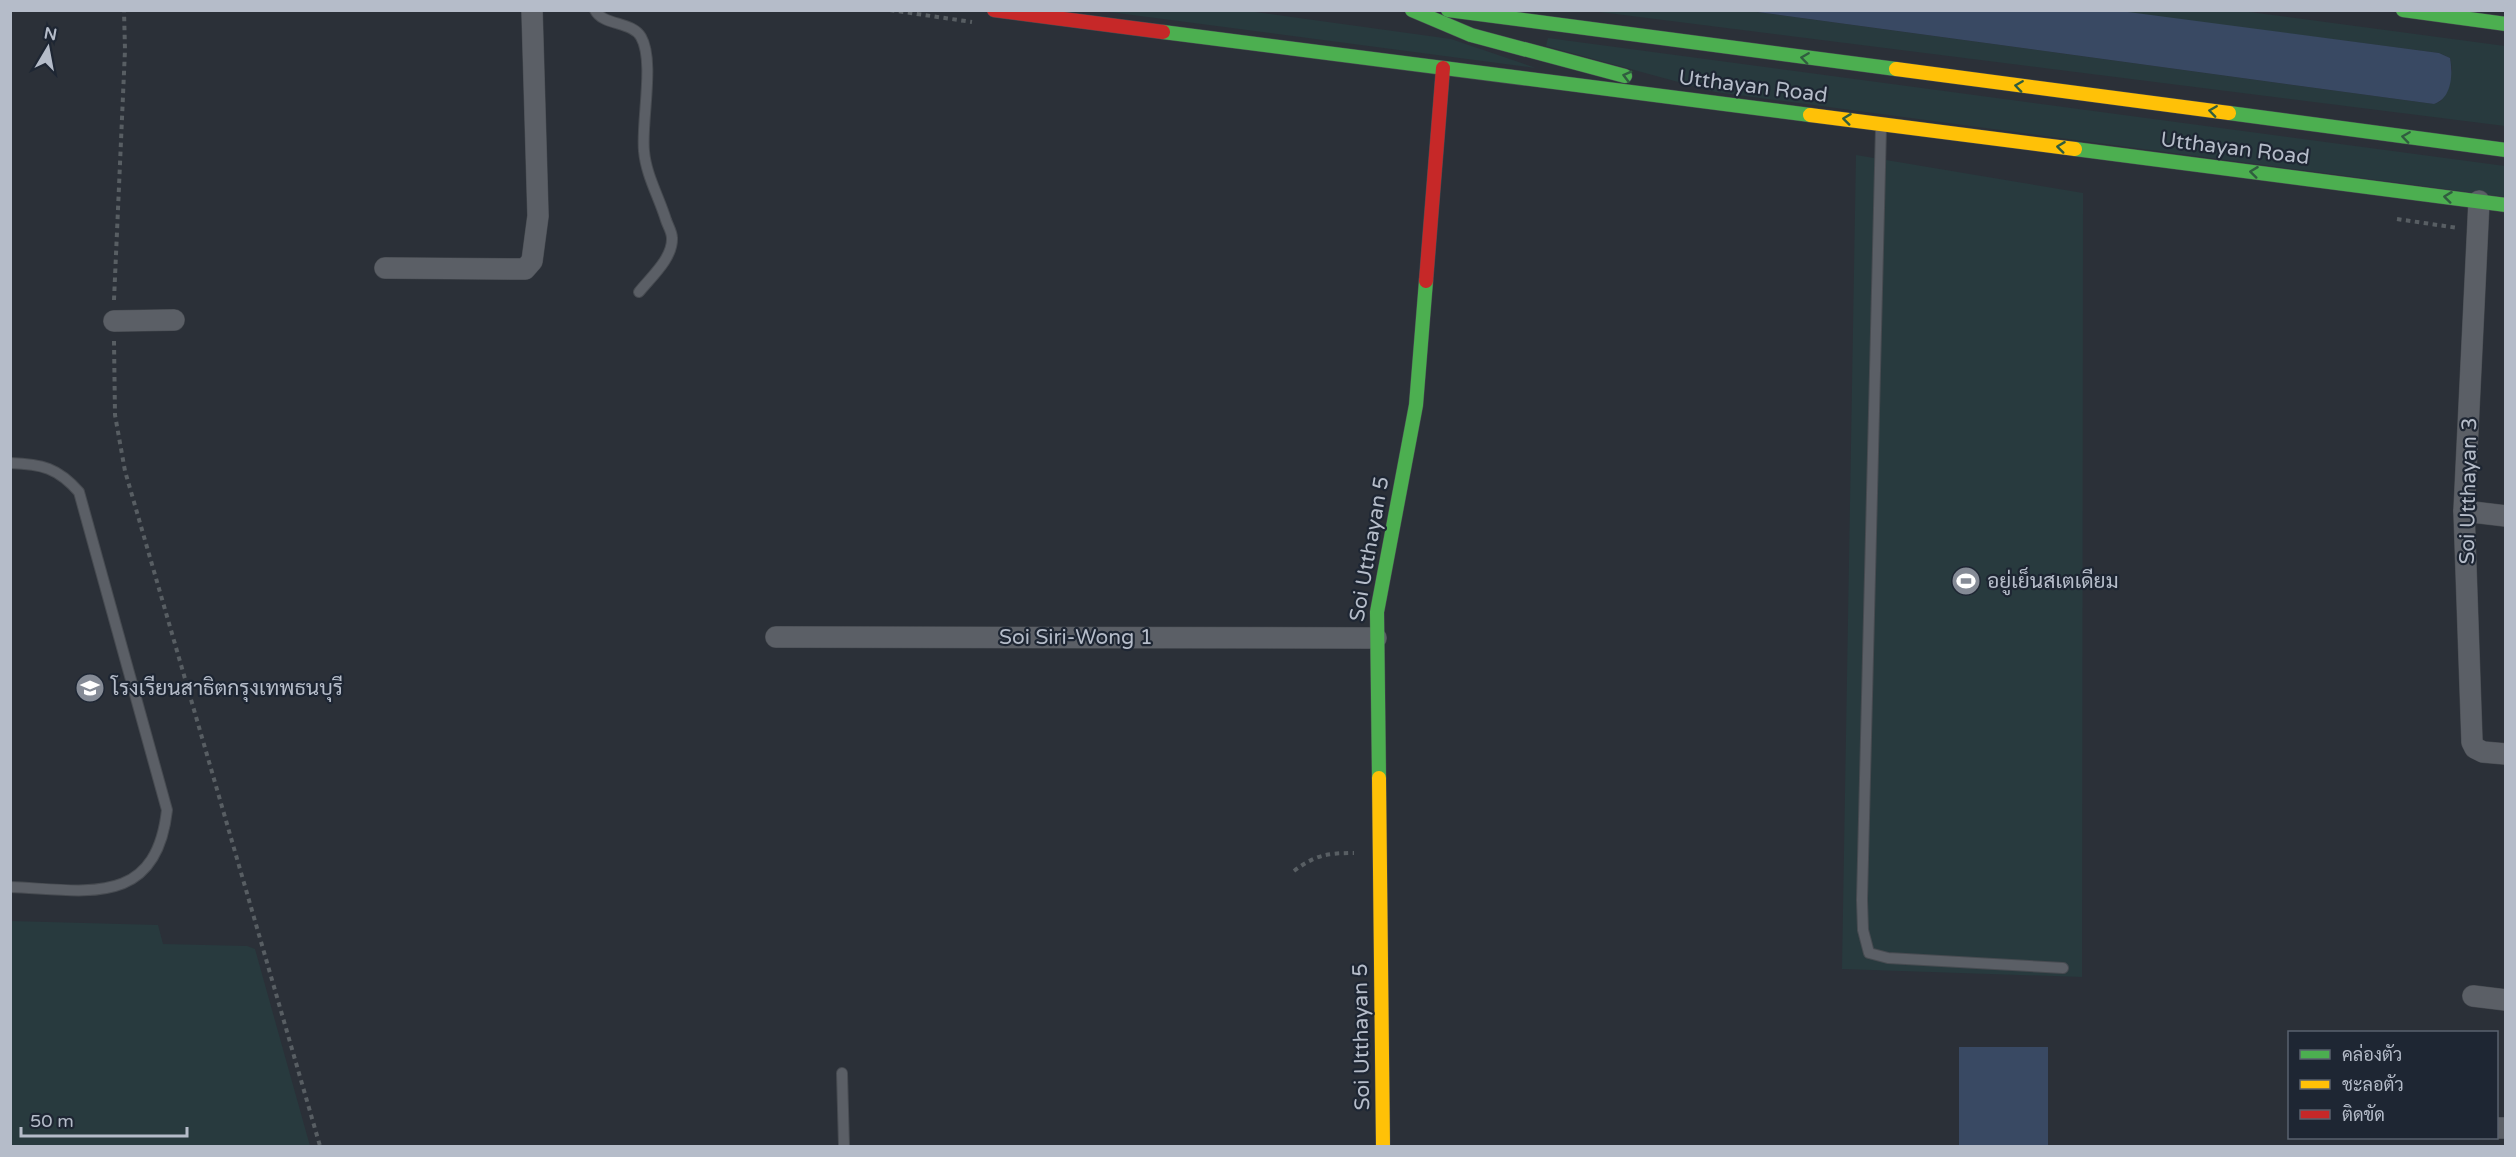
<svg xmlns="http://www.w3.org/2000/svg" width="2516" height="1157" viewBox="0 0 2516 1157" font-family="'Varela Round',Sarabun,sans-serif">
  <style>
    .green { fill: #283a3e }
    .water { fill: #394963 }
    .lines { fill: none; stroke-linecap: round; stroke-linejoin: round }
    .lane-casing { stroke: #474b51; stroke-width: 12 }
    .street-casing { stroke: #474b51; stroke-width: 22 }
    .fast-casing { stroke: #474b51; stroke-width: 15 }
    .slow-casing { stroke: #474b51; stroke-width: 15 }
    .jam-casing { stroke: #474b51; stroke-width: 15 }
    .path { stroke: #585e63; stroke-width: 4; stroke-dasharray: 4.5 4.5; stroke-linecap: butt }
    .lane { stroke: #5b5f66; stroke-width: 10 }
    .street { stroke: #5b5f66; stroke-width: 21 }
    .fast { stroke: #4caf50; stroke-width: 14 }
    .slow { stroke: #ffc107; stroke-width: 14 }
    .jam { stroke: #c62828; stroke-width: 14 }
    .oneway { stroke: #305d3f }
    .labels { text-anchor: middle; stroke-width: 4.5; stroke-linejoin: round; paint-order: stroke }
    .street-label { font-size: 21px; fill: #b5bcc9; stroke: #1e2633 }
    .poi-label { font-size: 21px; fill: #b5bcc9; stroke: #1e2633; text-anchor: start }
  </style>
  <rect width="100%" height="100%" fill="#2b3038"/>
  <g class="green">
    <path d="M1102,11H1248L1451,39L1536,68Z"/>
    <path d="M1592,11H1750L2434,104L2441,101L2452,69L2450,58L2439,53L2113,11H2242L2505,46V126Z"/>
    <path d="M1548,38L2505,166V197L1715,92L1546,46Z"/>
    <path d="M1856,155L2083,193L2082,977L1842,969Z"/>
    <path d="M11,921L158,925L163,944L247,946L255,949L310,1146H11Z"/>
  </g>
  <g class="water">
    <path d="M1750,11L2113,10L2439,53L2450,58C2453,74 2452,98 2434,104Z"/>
    <rect x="1959" y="1047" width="89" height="99"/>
  </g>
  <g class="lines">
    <g class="lane-casing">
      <g id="lane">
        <path d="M595,10C603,26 632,21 641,37C655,61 641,122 644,151C646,175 659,197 666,220C668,226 672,232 672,238C673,258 651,277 639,292"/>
        <path d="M1881,127L1862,900L1863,930L1869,953L1888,958L2063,968"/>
        <path d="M10,463C42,464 58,468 79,492L167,810C156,909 85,890 10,887"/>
        <path d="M842,1073L844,1146"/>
      </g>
    </g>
    <g class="street-casing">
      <g id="street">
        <path d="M2479,201L2464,511L2472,742L2475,748L2483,752L2506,754"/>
        <path d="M385,268L525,269L532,261L538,216L532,10"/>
        <path d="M114,321L174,320"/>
        <path d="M2464,511L2506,516"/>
        <path d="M776,637L1376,638"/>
        <path d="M2473,996L2506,1000"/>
        <path d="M2496,1128H2506"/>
      </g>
    </g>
    <g class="fast-casing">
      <g id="fast">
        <path d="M1412,10L1471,35L1625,76"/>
        <path d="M1448,10L1896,69"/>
        <path d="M2403,10L2506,24"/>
        <path d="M1163,32L1810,115"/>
        <path d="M2229,113L2506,150"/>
        <path d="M2075,149L2506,205"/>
        <path d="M1379,778L1377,612L1416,405L1426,281"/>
      </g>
    </g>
    <g class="slow-casing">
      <g id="slow">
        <path d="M1896,69L2229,113"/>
        <path d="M1810,115L2075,149"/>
        <path d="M1379,778L1383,1146"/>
      </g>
    </g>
    <g class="jam-casing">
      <g id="jam">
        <path d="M994,10L1163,32"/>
        <path d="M1426,281L1443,68"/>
      </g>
    </g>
    <g class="path">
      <path d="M890,10L972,22"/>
      <path d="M2397,219L2458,228"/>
      <path d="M114,300L125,50L124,10"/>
      <path d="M114,341L115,415L125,471L320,1146"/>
      <path d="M1294,871C1315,855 1327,853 1354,853"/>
    </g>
    <use href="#lane" class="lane"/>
    <use href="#street" class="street"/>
    <use href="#fast" class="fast"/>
    <use href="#slow" class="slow"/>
    <use href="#jam" class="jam"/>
  </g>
  <defs><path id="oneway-chevron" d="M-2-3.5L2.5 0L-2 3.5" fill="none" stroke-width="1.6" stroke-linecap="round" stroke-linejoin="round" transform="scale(1.5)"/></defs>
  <g class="oneway">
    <use href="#oneway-chevron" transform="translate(1805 58) rotate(-172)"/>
    <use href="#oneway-chevron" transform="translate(1627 76) rotate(-165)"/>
    <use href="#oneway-chevron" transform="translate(2019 86) rotate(-172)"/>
    <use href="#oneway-chevron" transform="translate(2213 111) rotate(-172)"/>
    <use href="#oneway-chevron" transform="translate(1847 119) rotate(-173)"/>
    <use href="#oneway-chevron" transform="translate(2406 137) rotate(-172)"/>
    <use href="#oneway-chevron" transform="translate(2061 147) rotate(-173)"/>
    <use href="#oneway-chevron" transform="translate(2254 172) rotate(-173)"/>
    <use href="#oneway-chevron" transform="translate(2448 197) rotate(-173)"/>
  </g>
  <defs>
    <g id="stadium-disc" transform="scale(1.5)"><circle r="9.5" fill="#858b96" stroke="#1e2633"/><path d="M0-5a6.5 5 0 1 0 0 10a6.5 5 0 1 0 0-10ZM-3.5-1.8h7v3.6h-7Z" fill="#fff"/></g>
    <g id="school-disc" transform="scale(1.5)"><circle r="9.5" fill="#858b96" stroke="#1e2633"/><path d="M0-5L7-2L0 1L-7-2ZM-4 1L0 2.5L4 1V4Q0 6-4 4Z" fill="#fff"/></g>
  </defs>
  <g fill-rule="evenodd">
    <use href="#stadium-disc" x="1966" y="581"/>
    <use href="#school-disc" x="90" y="688"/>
  </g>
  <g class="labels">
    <g class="street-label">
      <text transform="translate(1753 86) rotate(7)" y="7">Utthayan Road</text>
      <text transform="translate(2235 148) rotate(7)" y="7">Utthayan Road</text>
      <text transform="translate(2468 491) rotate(-89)" y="7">Soi Utthayan 3</text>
      <text transform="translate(1369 549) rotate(-80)" y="7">Soi Utthayan 5</text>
      <text x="1076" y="644">Soi Siri-Wong 1</text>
      <text transform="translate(1361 1037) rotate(-91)" y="7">Soi Utthayan 5</text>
    </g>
    <g class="poi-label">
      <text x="1987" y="588">อยู่เย็นสเตเดียม</text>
      <text x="111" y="695">โรงเรียนสาธิตกรุงเทพธนบุรี</text>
    </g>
  </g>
  <rect width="2516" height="1157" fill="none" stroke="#b5bcc9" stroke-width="24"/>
  <rect x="2288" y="1031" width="210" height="108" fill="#1e2633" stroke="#5a626f" stroke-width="1.5"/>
  <rect x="2300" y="1050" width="30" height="9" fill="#4caf50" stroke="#5a626f" stroke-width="1.5"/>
  <text x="2342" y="1061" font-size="18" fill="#b5bcc9">คล่องตัว</text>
  <rect x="2300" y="1080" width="30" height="9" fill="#ffc107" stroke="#5a626f" stroke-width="1.5"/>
  <text x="2342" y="1091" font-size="18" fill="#b5bcc9">ชะลอตัว</text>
  <rect x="2300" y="1110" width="30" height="9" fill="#c62828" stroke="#5a626f" stroke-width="1.5"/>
  <text x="2342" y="1121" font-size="18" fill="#b5bcc9">ติดขัด</text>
  <g transform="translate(48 48) rotate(10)" stroke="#1e2633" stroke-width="4.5" paint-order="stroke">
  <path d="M0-4.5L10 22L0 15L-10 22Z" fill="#b5bcc9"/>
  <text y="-9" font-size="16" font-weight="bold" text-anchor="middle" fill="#b5bcc9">N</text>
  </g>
  <path d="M21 1127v9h166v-9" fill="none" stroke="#b5bcc9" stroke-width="3"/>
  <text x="30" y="1127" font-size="18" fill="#b5bcc9" stroke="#1e2633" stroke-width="4.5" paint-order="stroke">50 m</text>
</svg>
